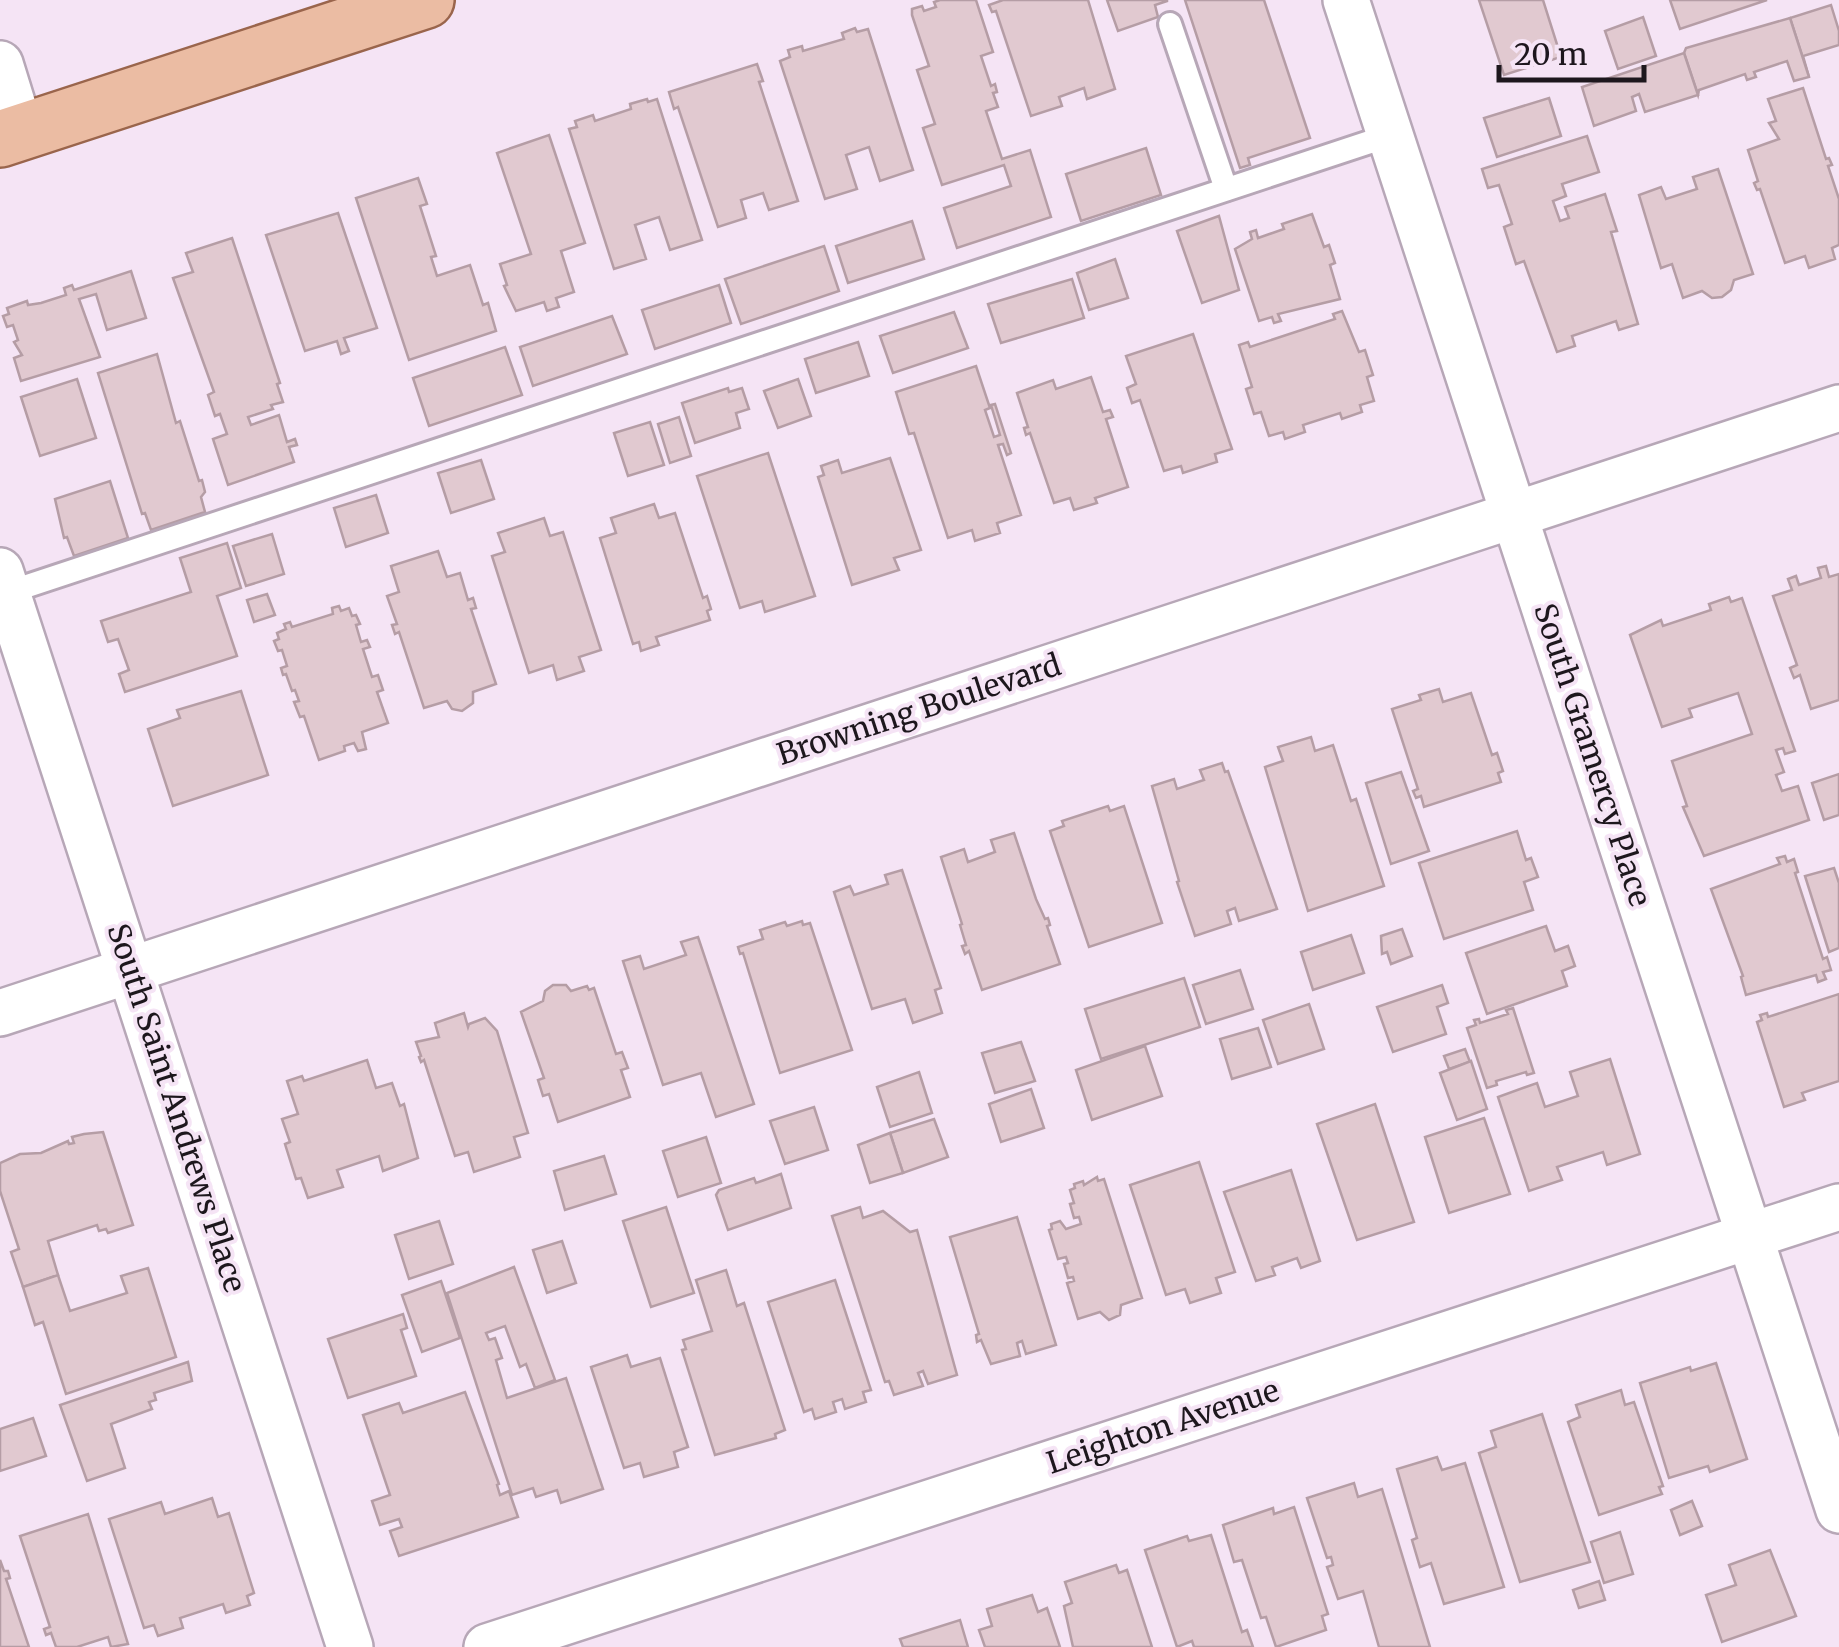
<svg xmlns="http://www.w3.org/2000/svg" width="1839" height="1647" viewBox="0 0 1839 1647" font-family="Merriweather,serif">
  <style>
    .building { fill: #e1c9d0; stroke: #b59da5; stroke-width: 2.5 }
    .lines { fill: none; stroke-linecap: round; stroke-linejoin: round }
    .lane-casing { stroke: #b7a7b7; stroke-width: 28 }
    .street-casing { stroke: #b7a7b7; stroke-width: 50 }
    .primary-casing { stroke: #9a654c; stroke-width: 60 }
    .lane { stroke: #fff; stroke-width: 22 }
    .street { stroke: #fff; stroke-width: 45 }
    .primary { stroke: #ebbca3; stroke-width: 55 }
    .labels { text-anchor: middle; stroke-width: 8; stroke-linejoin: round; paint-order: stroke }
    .street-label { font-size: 30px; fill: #1d171d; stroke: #f5e4f5 }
  </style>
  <rect width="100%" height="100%" fill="#f5e4f5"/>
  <g class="building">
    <path d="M940,0H976L993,52L981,56L991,86L995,84L997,92L993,93L998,107L986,111L1002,159L1030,150L1051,217L957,248L944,208L1011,186L1004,165L942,185L923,128L935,124L917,70L929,66L912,15V9L922,6L924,11L936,7L934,2Z"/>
    <path d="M1003,0H1088L1115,89L1087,99L1084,88L1059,97L1062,106L1031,116L996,11L992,12L989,5Z"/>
    <path d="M1107,0H1167V1L1155,5L1158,17L1118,31Z"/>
    <path d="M1185,0H1264L1310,138L1248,158L1250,165L1240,168Z"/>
    <path d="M1479,0H1543L1561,57L1504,75Z"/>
    <path d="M1670,0H1767L1680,29Z"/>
    <path d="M1831,5L1839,31V45L1803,56L1809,77L1790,18Z"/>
    <path d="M1643,17L1656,56L1618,69L1605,31Z"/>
    <path d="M1790,18L1809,77L1794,81L1787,61L1754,72L1756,77L1747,80L1745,74L1699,90L1698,95L1684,53L1686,48Z"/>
    <path d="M855,28L857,32L868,29L913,170L880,181L869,147L846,155L857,189L825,199L780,61L790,57L788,50L802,46L803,51L844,39L842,33Z"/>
    <path d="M1684,53L1698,95L1645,112L1639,94L1632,97L1636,111L1594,126L1582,87Z"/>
    <path d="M757,64L763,81L759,82L798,201L769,210L763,193L741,200L746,218L718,227L678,107L674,109L669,92Z"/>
    <path d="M1803,88L1826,159L1829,158L1832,165L1828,166L1839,199V245L1832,248L1835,259L1809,268L1805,256L1785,263L1760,189L1757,190L1754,183L1758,181L1748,150L1779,139L1769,123L1776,121L1768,99Z"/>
    <path d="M1549,98L1561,136L1497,157L1484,118Z"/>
    <path d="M647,99L648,102L657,99L702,240L670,250L659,217L635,225L646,259L614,269L569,129L577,127L575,121L593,115L595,121L631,109L630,104Z"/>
    <path d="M549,135L585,243L561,251L574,292L556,298L559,307L547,311L544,302L516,311L504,286L507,285L500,264L531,254L497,153Z"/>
    <path d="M1587,136L1599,172L1562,184L1566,196L1553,201L1560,221L1569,218L1565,207L1605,194L1617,231L1611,232L1638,324L1619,330L1616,321L1572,336L1575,346L1557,352L1524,261L1516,264L1504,227L1512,224L1499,185L1488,188L1482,169Z"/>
    <path d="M1146,148L1161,195L1081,221L1066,174Z"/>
    <path d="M1718,169L1753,274L1734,280L1731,290L1722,297L1712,298L1702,291L1683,298L1672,264L1661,268L1639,195L1661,187L1666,199L1697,189L1693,177Z"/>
    <path d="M418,178L427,204L420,206L436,256L431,257L437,276L470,265L483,305L488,303L496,331L409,360L356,198Z"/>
    <path d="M338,213L377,328L344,338L349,351L341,354L337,341L305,351L266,235Z"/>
    <path d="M1312,214L1324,247L1329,245L1335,263L1330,265L1340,299L1278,314L1281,321L1274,323L1272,317L1259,321L1235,249L1252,239L1250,232L1256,230L1258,238L1284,229L1282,224Z"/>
    <path d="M1219,216L1239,290L1202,303L1177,231Z"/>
    <path d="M912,221L924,259L848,283L836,246Z"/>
    <path d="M232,238L280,383L277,384L283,402L271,405L273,409L248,417L251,425L279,415L287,442L295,439L297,445L289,447L294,462L228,485L213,439L227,434L220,414L215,416L208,395L214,392L173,278L193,272L186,253Z"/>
    <path d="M824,246L839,291L741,324L725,279Z"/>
    <path d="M1115,259L1128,298L1089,310L1077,273Z"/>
    <path d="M131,271L146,318L107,330L96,294L79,299L100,357L21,381L14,358L22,355L14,342L18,340L13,325L7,327L3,316L9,314L7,308L27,301L28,305L41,303L66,295L64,288L72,285L74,290Z"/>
    <path d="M1072,279L1084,318L1001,343L988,304Z"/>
    <path d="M719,285L731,323L655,349L642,310Z"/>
    <path d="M1342,311L1359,352L1365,350L1373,375L1367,377L1374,401L1360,405L1362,412L1342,419L1340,413L1303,425L1305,432L1285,439L1283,432L1269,436L1261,412L1254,414L1246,389L1252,387L1239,345L1248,342L1250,347L1335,319L1333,314Z"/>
    <path d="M954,312L968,348L893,373L880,336Z"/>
    <path d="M612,316L627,354L533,386L520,347Z"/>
    <path d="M1193,334L1232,449L1215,454L1217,462L1183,473L1181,466L1164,471L1140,400L1132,403L1127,388L1136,384L1126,356Z"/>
    <path d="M858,342L869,376L816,393L805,359Z"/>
    <path d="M505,347L522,395L429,426L413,378Z"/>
    <path d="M157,354L176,423L180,421L199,481L202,480L205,492L201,497L205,512L151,530L145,513L142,514L98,373Z"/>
    <path d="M976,366L990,408L985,410L994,437L1000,435L991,405L995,404L1011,453L1007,455L1003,444L998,445L1021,515L997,523L1000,533L975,541L972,530L948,538L914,433L909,434L896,392Z"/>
    <path d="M1091,377L1103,412L1110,410L1113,417L1106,419L1128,487L1095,498L1097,503L1074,510L1070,498L1054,503L1030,433L1026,435L1024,428L1028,427L1017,393L1053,380L1056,389Z"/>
    <path d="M77,379L96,438L40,456L21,397Z"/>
    <path d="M798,379L811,416L778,428L764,391Z"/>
    <path d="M728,388L729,392L742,388L749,409L736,413L740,428L695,443L682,403Z"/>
    <path d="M679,417L691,456L670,463L658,424Z"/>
    <path d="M650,422L664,465L628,476L614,433Z"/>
    <path d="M768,453L815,596L765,612L762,601L740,608L697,476Z"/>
    <path d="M890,458L921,550L894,558L899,570L852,585L818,477L824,475L821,466L838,460L842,473Z"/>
    <path d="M481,460L494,499L451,513L438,473Z"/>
    <path d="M110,481L128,538L74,556L67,537L64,538L55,499Z"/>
    <path d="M376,495L388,533L346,547L334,508Z"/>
    <path d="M654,504L659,518L675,513L703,598L707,596L711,609L707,611L710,620L656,637L659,645L641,651L639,642L633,644L600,538L616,533L611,518Z"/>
    <path d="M544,518L550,536L563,532L601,650L579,657L584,671L557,680L553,665L529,673L492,556L505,552L498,533Z"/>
    <path d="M272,534L284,574L246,586L233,546Z"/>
    <path d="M227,543L241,588L217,596L237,656L125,692L119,674L129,670L118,639L108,642L101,621L191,592L180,558Z"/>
    <path d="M438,551L447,577L460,573L468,600L473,598L476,608L471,609L496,684L473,692V703L462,711L452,709L447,701L424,708L399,632L395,634L392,625L397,624L387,596L399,592L391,566Z"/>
    <path d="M1826,566L1829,577L1839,574V700L1811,709L1800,675L1794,678L1790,668L1797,665L1773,596L1792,590L1788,579L1796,576L1799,585L1821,578L1818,568Z"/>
    <path d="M267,594L275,615L254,622L247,600Z"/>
    <path d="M1729,597L1731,602L1742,598L1795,751L1785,754L1783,748L1776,750L1784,772L1776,775L1782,791L1798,786L1809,820L1704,856L1683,807L1687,806L1672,761L1752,734L1738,693L1689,709L1692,717L1662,727L1630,635L1661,620L1663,626L1711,610L1709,604Z"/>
    <path d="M339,606L341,611L349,608L352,616L356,615L360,624L356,625L361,642L367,640L370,647L363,649L372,677L378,675L383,690L377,692L388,723L362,732L366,749L358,751L354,743L344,746L345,751L319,760L304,716L300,717L294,702L299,701L295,690L292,691L286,674L283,675L281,668L287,666L282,650L278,651L274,641L279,639L277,633L286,629L284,624L290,622L292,627L333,614L332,608Z"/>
    <path d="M1439,689L1443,702L1471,693L1492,755L1497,753L1503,771L1498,773L1501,782L1424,807L1421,796L1416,798L1413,791L1418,789L1392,709L1421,700L1419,695Z"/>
    <path d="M241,691L268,775L173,806L148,729L180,718L177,710Z"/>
    <path d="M1311,737L1315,751L1333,745L1351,801L1356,799L1384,886L1308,911L1265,767L1283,761L1278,747Z"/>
    <path d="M1222,763L1225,772L1228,771L1277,909L1239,921L1235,908L1227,911L1231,924L1195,936L1177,882L1179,881L1152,786L1174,779L1177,789L1204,780L1200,770Z"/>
    <path d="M1401,772L1429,851L1391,864L1366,783Z"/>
    <path d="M1839,774V815L1824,820L1812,783Z"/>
    <path d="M1108,806L1110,811L1124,806L1162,923L1089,947L1050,831L1064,826L1062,821Z"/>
    <path d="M1517,831L1526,860L1531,858L1538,877L1524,882L1533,910L1444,939L1419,863Z"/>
    <path d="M1014,833L1036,899L1045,919L1048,918L1050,925L1047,926L1060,964L982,990L969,951L965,954L962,946L966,945L960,925L962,924L941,857L964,849L968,862L995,852L991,840Z"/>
    <path d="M1785,856L1787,862L1794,859L1798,872L1795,873L1823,959L1827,957L1831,970L1823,972L1826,979L1818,982L1816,975L1746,995L1741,977L1743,976L1711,889L1780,864L1777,858Z"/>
    <path d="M1834,868L1839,883V948L1829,952L1805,876Z"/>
    <path d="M902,870L941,988L935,990L942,1013L913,1023L905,999L872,1009L834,892L850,886L854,895L888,884L885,875Z"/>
    <path d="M802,921L803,925L810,923L852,1050L780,1073L743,953L740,954L738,947L763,939L760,930L785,922L787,926Z"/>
    <path d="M1546,926L1555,951L1568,946L1575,966L1562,971L1567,986L1487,1014L1466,953Z"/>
    <path d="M1402,929L1412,956L1391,964L1387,952L1382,954L1381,936Z"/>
    <path d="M1351,935L1364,973L1313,990L1301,952Z"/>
    <path d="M698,937L754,1104L716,1117L701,1073L663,1085L623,961L640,956L644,969L686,955L681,942Z"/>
    <path d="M1240,970L1253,1009L1206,1024L1193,985Z"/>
    <path d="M1184,978L1200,1027L1101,1059L1085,1009Z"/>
    <path d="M553,985H566L571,991L587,986L589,990L594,988L616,1054L622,1052L628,1068L621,1070L630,1097L558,1122L549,1094L543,1096L538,1080L544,1078L521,1012L543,1001L545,991Z"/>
    <path d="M1442,985L1448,1003L1437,1007L1446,1034L1393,1052L1377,1007Z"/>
    <path d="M1839,994V1081L1802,1093L1805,1100L1784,1107L1757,1022L1762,1020L1760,1015L1767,1013L1768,1017Z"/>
    <path d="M1309,1004L1324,1049L1278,1064L1263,1020Z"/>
    <path d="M1513,1008L1534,1073L1527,1075L1526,1072L1496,1081L1497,1085L1487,1088L1467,1028L1476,1025L1474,1020L1479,1019L1480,1023L1508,1014L1506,1010Z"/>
    <path d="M464,1013L468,1027L469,1024L485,1018L497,1031L528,1133L514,1137L520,1157L474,1172L468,1152L455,1156L424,1060L421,1062L419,1057L421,1056L416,1042L439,1037L435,1023Z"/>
    <path d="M1258,1028L1271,1067L1232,1079L1220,1039Z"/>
    <path d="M1021,1042L1035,1081L995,1093L982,1053Z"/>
    <path d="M1145,1046L1162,1096L1092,1120L1076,1070Z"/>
    <path d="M1465,1049L1470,1062L1449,1069L1444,1056Z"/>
    <path d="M1610,1059L1640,1154L1607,1165L1603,1152L1557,1167L1562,1180L1529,1191L1498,1097L1537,1083L1545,1107L1578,1096L1570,1072Z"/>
    <path d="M367,1060L376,1088L392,1083L400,1106L404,1104L418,1158L383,1171L379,1156L337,1170L343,1187L308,1198L301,1178L296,1179L285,1144L290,1142L282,1119L298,1114L287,1081L302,1076L304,1081Z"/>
    <path d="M1471,1061L1487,1109L1457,1120L1440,1073Z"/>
    <path d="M919,1072L932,1113L890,1127L877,1087Z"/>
    <path d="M1031,1089L1044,1128L1001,1142L989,1104Z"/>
    <path d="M1375,1104L1414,1222L1357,1240L1317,1124Z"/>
    <path d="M814,1107L828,1150L785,1164L770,1121Z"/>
    <path d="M1484,1118L1510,1194L1449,1213L1425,1137Z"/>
    <path d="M934,1119L948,1157L903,1173L890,1133Z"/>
    <path d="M103,1132L133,1225L108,1233L106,1229L99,1231L97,1225L48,1241L58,1275L23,1287L11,1252L19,1249L0,1191V1163L20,1154L41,1153L68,1141L69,1144L74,1143L72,1137L84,1134Z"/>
    <path d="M890,1133L903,1173L870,1183L858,1145Z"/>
    <path d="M706,1137L721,1183L678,1197L663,1151Z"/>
    <path d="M604,1156L616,1194L565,1210L554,1171Z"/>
    <path d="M1199,1162L1235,1272L1216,1278L1221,1293L1190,1303L1185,1289L1166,1295L1130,1185Z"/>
    <path d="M1291,1170L1320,1261L1301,1268L1297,1258L1272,1267L1275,1275L1256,1281L1224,1192Z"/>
    <path d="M781,1174L791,1208L728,1230L716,1195L719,1190L754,1178L756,1183Z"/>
    <path d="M1097,1177L1098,1181L1104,1179L1142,1298L1121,1305L1120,1315L1109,1320L1100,1312L1078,1319L1067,1283L1074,1281L1073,1277L1068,1278L1064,1264L1068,1263L1066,1257L1058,1259L1049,1230L1052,1229L1051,1224L1060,1221L1066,1229L1081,1224L1079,1217L1074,1218L1070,1204L1074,1203L1070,1190L1075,1188L1074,1184L1083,1181L1084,1185Z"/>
    <path d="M666,1207L694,1293L651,1307L623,1221Z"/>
    <path d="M860,1207L863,1218L883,1211L910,1232L917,1230L957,1375L928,1384L923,1371L918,1373L923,1386L894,1395L889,1381L885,1382L832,1216Z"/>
    <path d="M1017,1217L1056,1345L1026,1354L1022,1341L1017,1343L1020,1356L991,1364L981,1340L977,1342L976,1335L979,1334L950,1237Z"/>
    <path d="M439,1221L453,1264L409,1279L395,1235Z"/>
    <path d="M562,1241L576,1283L547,1293L533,1250Z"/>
    <path d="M514,1267L555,1380L535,1388L526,1364L520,1367L505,1326L486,1333L489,1340L495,1338L502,1358L496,1360L507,1398L566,1378L603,1489L561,1503L557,1490L536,1497L533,1488L512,1495L447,1293Z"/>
    <path d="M148,1268L176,1357L66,1394L43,1322L35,1325L23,1287L58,1275L70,1311L127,1293L121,1276Z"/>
    <path d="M726,1270L737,1306L744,1303L785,1430L775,1434L776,1438L715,1455L682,1350L686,1349L683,1340L712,1331L696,1280Z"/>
    <path d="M835,1280L871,1390L863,1392L866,1402L845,1409L842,1399L833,1402L836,1412L815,1419L812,1409L804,1412L768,1302Z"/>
    <path d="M441,1281L460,1338L422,1352L402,1295Z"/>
    <path d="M403,1314L407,1328L401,1330L416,1376L348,1398L328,1339Z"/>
    <path d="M627,1355L631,1367L660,1358L688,1447L674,1452L678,1467L644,1477L640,1463L624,1468L591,1367Z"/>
    <path d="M188,1362L192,1381L154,1393L156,1400L149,1402L152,1409L111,1424L125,1468L87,1481L60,1405Z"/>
    <path d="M1716,1363L1747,1459L1710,1472L1708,1466L1669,1478L1640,1383L1690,1367L1691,1371Z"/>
    <path d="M1621,1390L1625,1405L1634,1402L1663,1486L1659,1487L1662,1494L1599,1515L1568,1422L1580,1417L1576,1405Z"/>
    <path d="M465,1392L499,1484L497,1485L500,1495L509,1491L518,1517L399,1556L390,1531L402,1527L399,1519L380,1525L372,1501L390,1495L363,1415L399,1403L403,1413Z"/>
    <path d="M1542,1414L1590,1562L1520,1582L1479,1453L1496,1447L1491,1431Z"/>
    <path d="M33,1418L46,1456L0,1471V1429Z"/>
    <path d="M1437,1457L1442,1470L1465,1463L1504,1587L1444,1604L1431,1563L1420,1567L1412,1540L1417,1538L1397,1469Z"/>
    <path d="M1354,1483L1358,1497L1382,1489L1430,1647H1379L1363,1591L1338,1599L1327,1567L1333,1565L1331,1557L1327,1558L1307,1498Z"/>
    <path d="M212,1498L218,1517L229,1513L254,1593L247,1596L250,1605L226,1613L223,1604L180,1618L183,1628L158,1636L154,1625L144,1628L109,1519L161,1502L165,1514Z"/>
    <path d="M1692,1501L1702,1526L1680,1535L1671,1510Z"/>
    <path d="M1294,1507L1328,1614L1322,1616L1326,1630L1276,1647L1266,1617L1261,1618L1242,1560L1234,1562L1223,1525L1273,1508L1274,1514Z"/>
    <path d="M88,1514L128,1644L111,1647L108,1637L77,1647H56L51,1633L46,1635L44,1629L50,1627L20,1536Z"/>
    <path d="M1620,1532L1633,1574L1604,1583L1591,1542Z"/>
    <path d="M1211,1535L1242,1632L1247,1630L1253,1647H1194L1192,1641L1177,1647L1145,1550L1187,1536L1189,1541Z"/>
    <path d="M1770,1550L1796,1616L1722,1642L1706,1595L1736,1585L1729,1565Z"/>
    <path d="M0,1560L4,1571H8L10,1578L6,1579L29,1647H0Z"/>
    <path d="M1116,1565L1119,1573L1127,1570L1152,1647H1073L1064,1606L1072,1603L1065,1582Z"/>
    <path d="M1599,1581L1605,1600L1579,1608L1573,1590Z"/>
    <path d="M1032,1595L1038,1612L1047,1608L1060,1647H985L979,1630L992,1626L987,1609Z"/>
    <path d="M960,1620L968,1647H903L900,1639Z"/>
  </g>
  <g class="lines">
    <g class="lane-casing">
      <g id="lane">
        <path d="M1170,24L1226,189"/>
        <path d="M3,594L1391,135"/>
      </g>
    </g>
    <g class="street-casing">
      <g id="street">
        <path d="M1346,0L1839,1510"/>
        <path d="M0,64L21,132"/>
        <path d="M0,571L350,1647"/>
        <path d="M0,1013L1839,408"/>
        <path d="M487,1647L1839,1207"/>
      </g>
    </g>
    <g class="primary-casing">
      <path id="primary" d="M0,139L426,0"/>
    </g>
    <use href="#lane" class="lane"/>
    <use href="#street" class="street"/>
    <use href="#primary" class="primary"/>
  </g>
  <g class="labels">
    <g class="street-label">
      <text transform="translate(919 710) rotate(-18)" y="10">Browning Boulevard</text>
      <text transform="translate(1592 755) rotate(72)" y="10">South Gramercy Place</text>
      <text transform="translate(176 1108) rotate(72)" y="10">South Saint Andrews Place</text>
      <text transform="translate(1163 1427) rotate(-18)" y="10">Leighton Avenue</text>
    </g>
  </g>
  <path d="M1499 65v15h145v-15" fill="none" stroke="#1d171d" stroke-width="5"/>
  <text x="1514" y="65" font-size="30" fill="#1d171d" stroke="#f5e4f5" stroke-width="8" paint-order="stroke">20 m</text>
</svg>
